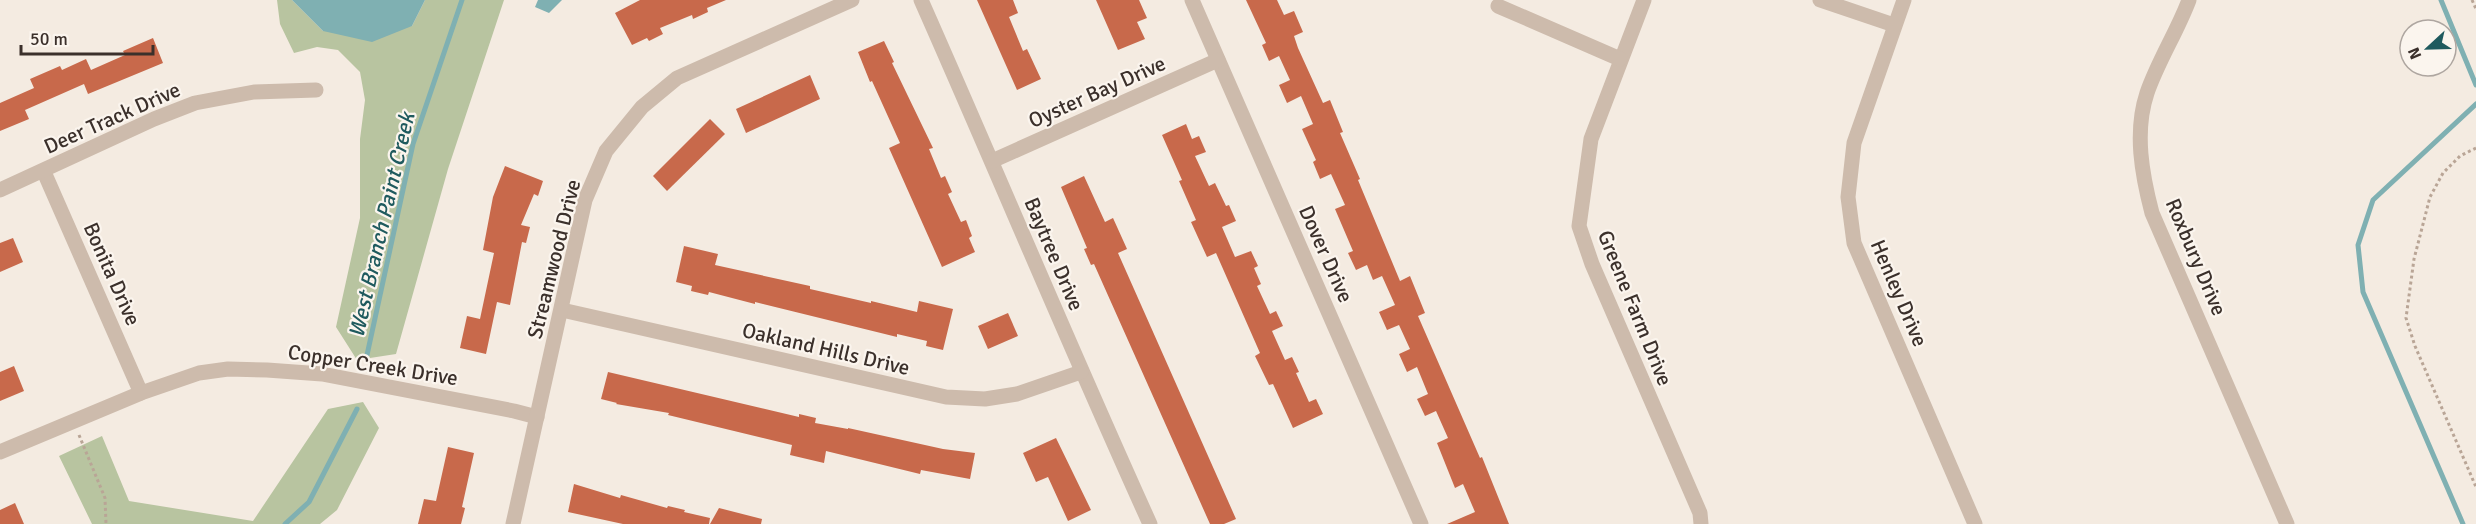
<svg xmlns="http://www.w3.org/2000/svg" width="2476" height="524" viewBox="0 0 2476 524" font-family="Signika,sans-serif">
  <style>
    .green { fill: #b8c4a0 }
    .water { fill: #7fb0b2 }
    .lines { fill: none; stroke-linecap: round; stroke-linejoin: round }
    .stream { stroke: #7fb0b2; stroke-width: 5 }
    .building { fill: #c8694b }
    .path { stroke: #b9a596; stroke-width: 3; stroke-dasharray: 3 3; stroke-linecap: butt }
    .street { stroke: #cdbbac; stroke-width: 15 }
    .labels { text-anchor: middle; stroke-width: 4.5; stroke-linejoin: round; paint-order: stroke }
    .street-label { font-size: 21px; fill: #3b302b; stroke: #fbf5ee }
    .water-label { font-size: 22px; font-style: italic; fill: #1f5a5e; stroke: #fbf5ee }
  </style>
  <rect width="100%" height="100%" fill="#f4ebe1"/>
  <g class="green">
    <path d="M277,0H292L323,31L412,26L425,0H504L448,169L396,354L357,360L336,327L360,218V139L365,100L360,72L338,50L317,47L294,53L280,24Z"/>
    <path d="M363,402L379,428L337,510L320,524H92L59,456L102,436L129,501L253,521L328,409Z"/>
  </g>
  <g class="water">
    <path d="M292,0H425L412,26L372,42L323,31Z"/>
    <path d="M538,0H562L549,13L535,7Z"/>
  </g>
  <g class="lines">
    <g class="stream">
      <path d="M2441,0L2476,85"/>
      <path d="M367,355L413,144L462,0"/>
      <path d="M285,524L309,502L357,409"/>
      <path d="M2463,524L2363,292L2358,245L2373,200L2476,104"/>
    </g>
  </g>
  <g class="building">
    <path d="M640,0H726L707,8L708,12L693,19L692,15L660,28L663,34L649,41L647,38L632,45L615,13Z"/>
    <path d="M977,0H1013L1018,13L1009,17L1023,51L1027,49L1041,79L1017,90Z"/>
    <path d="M1096,0H1139L1147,18L1137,22L1145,39L1118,50Z"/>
    <path d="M1246,0H1277L1284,15L1294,11L1303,32L1294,36L1298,48L1323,103L1330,100L1343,132L1340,133L1360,179L1358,180L1400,281L1410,276L1425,313L1418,316L1480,458L1482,457L1509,524H1447L1475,512L1463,484L1455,488L1437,443L1448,438L1436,411L1425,416L1417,399L1428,394L1417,367L1407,372L1399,354L1410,349L1399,325L1387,330L1379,312L1395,305L1382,276L1373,280L1367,265L1356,270L1348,253L1353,251L1335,209L1345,205L1331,174L1320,179L1313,162L1316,160L1302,129L1313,124L1301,96L1287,103L1279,85L1290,80L1279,56L1269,61L1262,45L1266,43Z"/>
    <path d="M153,38L163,63L88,94L84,84L25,110L29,119L0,131V103L34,88L30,79L60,66L62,70L86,59L91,70L125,55L123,51Z"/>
    <path d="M884,41L894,62L892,63L933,148L929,149L941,178L945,176L952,192L948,194L961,222L966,220L972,236L969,238L975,252L942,267L889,148L900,143L872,81L870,82L858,52Z"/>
    <path d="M810,75L820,99L746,133L736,109Z"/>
    <path d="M710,119L725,134L667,191L653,176Z"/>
    <path d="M1186,124L1192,139L1199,136L1206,152L1195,156L1209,186L1215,183L1226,206L1229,205L1236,221L1222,227L1235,257L1251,251L1258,266L1254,268L1261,284L1257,286L1270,314L1276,311L1283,326L1272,331L1285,360L1292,357L1299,372L1296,373L1309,402L1316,399L1323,414L1293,428L1273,384L1269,385L1255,356L1260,353L1216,253L1207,257L1191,222L1196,220L1179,181L1182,180L1162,135Z"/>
    <path d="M505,166L543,181L538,196L534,194L521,225L530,227L526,243L522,242L510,305L497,302L486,354L460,348L467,316L480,319L494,253L483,250L493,197Z"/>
    <path d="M1084,176L1105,222L1113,218L1127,249L1118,253L1236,519L1224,524H1210L1094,264L1091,265L1084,249L1087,248L1061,187Z"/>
    <path d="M13,238L23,262L0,272V243Z"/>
    <path d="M684,246L718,254L715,265L810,286V289L871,303V301L917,312L919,301L953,309L943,350L926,346L927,341L897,334V337L755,302V304L709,292L708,295L691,291L692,286L676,282Z"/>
    <path d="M1008,313L1018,336L988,349L978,326Z"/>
    <path d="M14,366L24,391L0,401V372Z"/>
    <path d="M608,372L799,417V414L816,418L815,423L848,429V428L943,449L975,453L970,479L921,470L920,474L826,451L824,463L790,455L792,445L668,415L669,413L616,404L617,403L601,399Z"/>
    <path d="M1056,438L1091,510L1068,521L1048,477L1036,482L1023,453Z"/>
    <path d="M448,447L474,453L462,507L465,508L461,524H418L424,499L436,501Z"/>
    <path d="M574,484L620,498L621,495L667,508L668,506L685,510L684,512L710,518L709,524H623L568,512Z"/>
    <path d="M15,503L24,524H0V510Z"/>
    <path d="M719,508L762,519L761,524H710Z"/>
  </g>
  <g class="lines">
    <g class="path">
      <path d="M2472,0L2476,9"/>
      <path d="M2476,148L2460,156L2443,173L2430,197L2414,259L2406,318L2415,346L2476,487"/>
      <path d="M79,435L105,498L106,524"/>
    </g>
    <g class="street">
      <path d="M921,0C998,174 1071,350 1150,524"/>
      <path d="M1192,0L1421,524"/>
      <path d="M1644,0L1591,139L1579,226L1592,264L1700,513L1701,524"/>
      <path d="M1820,0L1894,25"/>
      <path d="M1904,0L1854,143L1848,197L1854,243L1975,524"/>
      <path d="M2189,0C2177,32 2158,61 2147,93C2134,132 2142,175 2152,213L2287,524"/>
      <path d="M1498,6L1620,59"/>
      <path d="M992,161L1218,60"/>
      <path d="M44,172L141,393"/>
      <path d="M0,190L154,119L195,103L254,92L316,90"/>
      <path d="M562,310L946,397L985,399L1017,394L1081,372"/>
      <path d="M0,452L141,393L199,373L228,369L267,370L322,374L514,411L537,417"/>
      <path d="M513,524L585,200L606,151L642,107L677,78L852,0"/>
    </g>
  </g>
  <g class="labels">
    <g class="street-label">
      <text transform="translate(1097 92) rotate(-24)" y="7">Oyster Bay Drive</text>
      <text transform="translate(112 118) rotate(-24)" y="7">Deer Track Drive</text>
      <text transform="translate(1054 254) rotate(67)" y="7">Baytree Drive</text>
      <text transform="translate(1326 254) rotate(66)" y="7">Dover Drive</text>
      <text transform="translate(2196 257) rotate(67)" y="7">Roxbury Drive</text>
      <text transform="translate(554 259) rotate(-76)" y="7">Streamwood Drive</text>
      <text transform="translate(112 274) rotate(66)" y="7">Bonita Drive</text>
      <text transform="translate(1899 293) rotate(67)" y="7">Henley Drive</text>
      <text transform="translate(1635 308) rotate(68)" y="7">Greene Farm Drive</text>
      <text transform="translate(826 349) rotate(13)" y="7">Oakland Hills Drive</text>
      <text transform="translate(373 365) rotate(9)" y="7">Copper Creek Drive</text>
    </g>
    <g class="water-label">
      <text transform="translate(381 225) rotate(-77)" y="8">West Branch Paint Creek</text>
    </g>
  </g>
  <g transform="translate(2428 48) rotate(248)"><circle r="28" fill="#fbf5ee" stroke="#aea6a0" stroke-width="1.5"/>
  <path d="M0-4.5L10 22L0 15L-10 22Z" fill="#1f5a5e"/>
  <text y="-9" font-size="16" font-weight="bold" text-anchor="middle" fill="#3b302b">N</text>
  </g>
  <path d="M21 45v9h132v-9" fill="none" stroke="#3b302b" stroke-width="3"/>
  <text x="30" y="45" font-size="18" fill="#3b302b" stroke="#fbf5ee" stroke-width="4.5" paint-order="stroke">50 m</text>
</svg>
